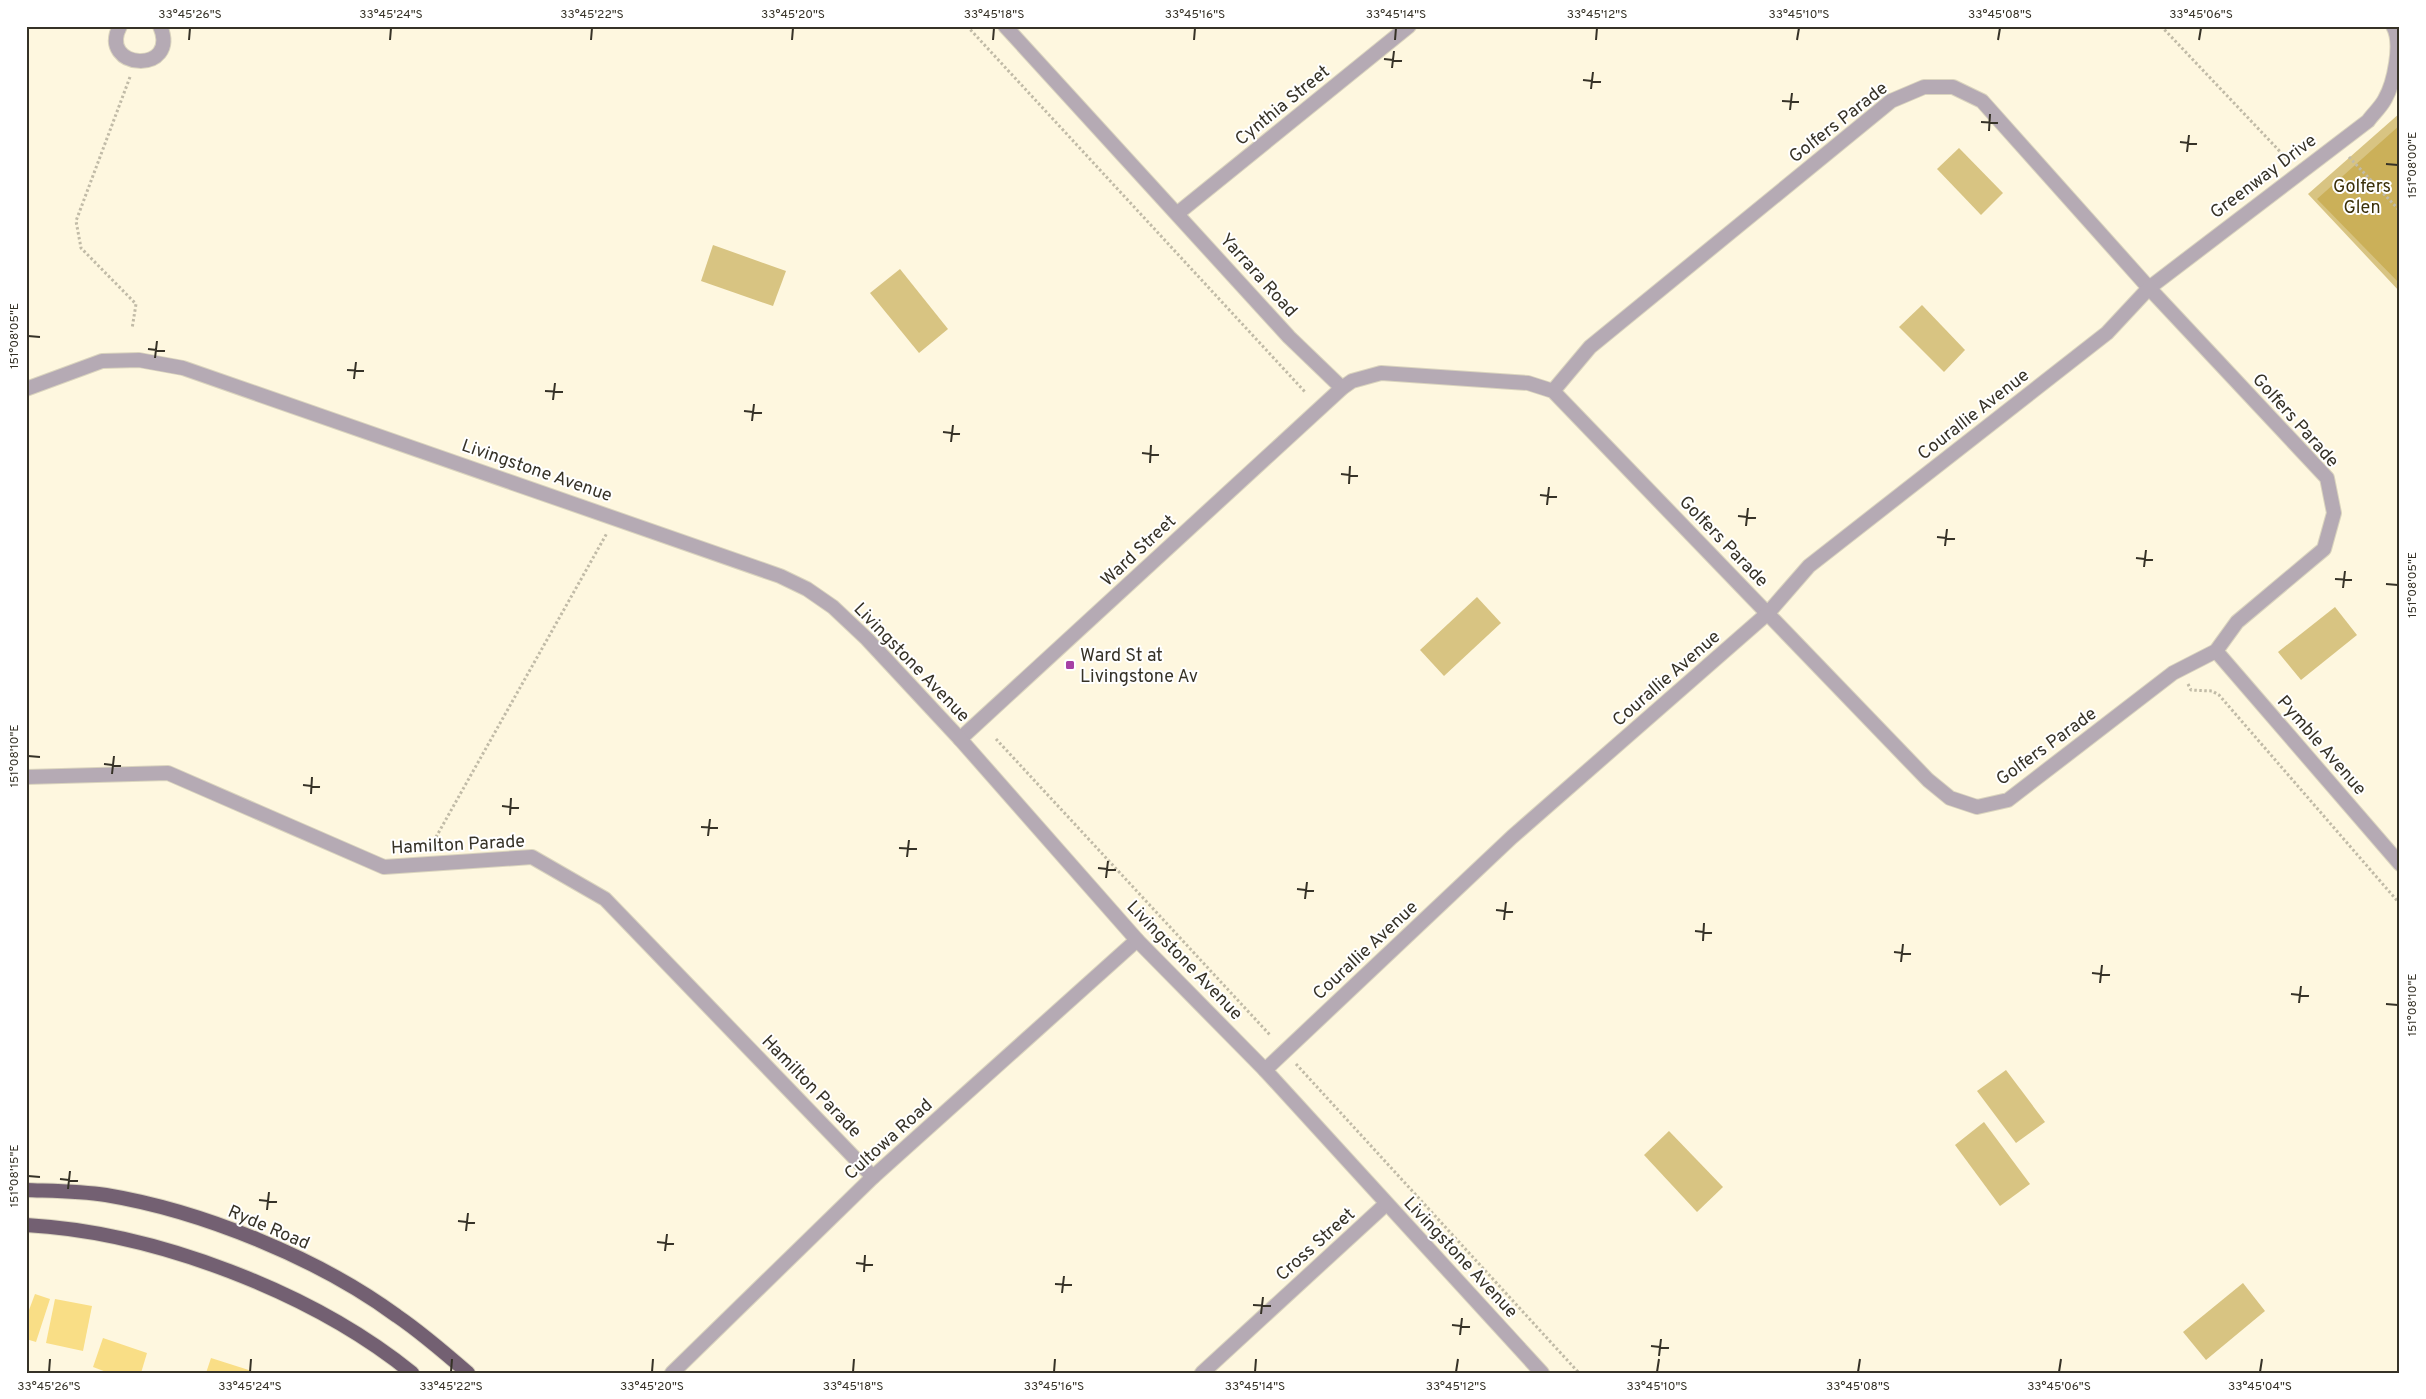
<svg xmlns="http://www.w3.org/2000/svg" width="2426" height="1399" viewBox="0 0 2426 1399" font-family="Overpass,sans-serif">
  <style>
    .green { fill: #d8c482 }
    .forest { fill: #cbb059 }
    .building { fill: #f9de86 }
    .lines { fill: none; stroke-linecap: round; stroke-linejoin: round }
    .minor-casing { stroke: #dad4be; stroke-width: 16 }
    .tertiary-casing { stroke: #dad4be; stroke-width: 16 }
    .trunk-casing { stroke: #dad4be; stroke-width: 16 }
    .path { stroke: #c1bba7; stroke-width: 3; stroke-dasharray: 2.5 2.5; stroke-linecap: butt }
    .minor { stroke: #b5aab4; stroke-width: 14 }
    .tertiary { stroke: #b5aab4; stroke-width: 14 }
    .trunk { stroke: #736072; stroke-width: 14 }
    .ticks { fill: none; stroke: #363227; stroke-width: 2 }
    .poi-dot { fill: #a640a4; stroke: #fff; stroke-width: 2 }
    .labels { text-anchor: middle; stroke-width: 4; stroke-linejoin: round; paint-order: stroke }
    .street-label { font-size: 18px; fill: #363227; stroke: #fff }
    .park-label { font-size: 18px; fill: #3b3009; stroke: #fff }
    .poi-label { font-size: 18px; fill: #363227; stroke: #fff; text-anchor: start }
    .neatline { fill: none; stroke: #363227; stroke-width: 2 }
    .ticks-label { font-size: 12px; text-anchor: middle; fill: #363227 }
  </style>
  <rect width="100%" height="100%" fill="#fef7df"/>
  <g class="green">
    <path d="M2400,113V292L2308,194Z"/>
    <path d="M1959,148L2003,193L1981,215L1937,169Z"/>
    <path d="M713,245L786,271L773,306L701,281Z"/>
    <path d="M900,269L948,329L919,353L870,293Z"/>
    <path d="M1922,305L1965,350L1944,372L1899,327Z"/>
    <path d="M1477,597L1501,623L1444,676L1420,650Z"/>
    <path d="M2335,607L2357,635L2301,680L2278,652Z"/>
    <path d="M2006,1070L2045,1122L2016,1143L1977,1091Z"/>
    <path d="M1984,1122L2030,1184L2000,1206L1955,1145Z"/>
    <path d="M1669,1131L1723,1187L1697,1212L1644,1155Z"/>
    <path d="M2243,1283L2265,1311L2206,1360L2183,1332Z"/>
  </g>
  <path class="forest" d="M2400,125V284L2317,199Z"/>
  <g class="building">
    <path d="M35,1294L50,1299L36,1342L26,1339V1309L29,1310Z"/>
    <path d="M55,1299L92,1306L83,1351L46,1343Z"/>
    <path d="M103,1338L147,1353L141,1373H109L93,1367Z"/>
    <path d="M211,1358L255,1372V1373H206Z"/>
  </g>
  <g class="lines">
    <g class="minor-casing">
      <g id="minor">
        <path d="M120,26C97,70 181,75 160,26"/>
        <path d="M1005,26L1289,337L1342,388"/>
        <path d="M1178,213L1409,26"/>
        <path d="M2216,651L2400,864"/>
        <path d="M960,739L1342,388L1352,381L1381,373L1528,383L1553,391L1928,780L1950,798L1977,807L2008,800L2173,673L2216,651L2237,622L2324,549L2334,513L2327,478L2149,288L1982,101L1953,87H1924L1891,101L1590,347L1553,391"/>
        <path d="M26,777L168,773L384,867L532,857L605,899L873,1177"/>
        <path d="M1265,1070L1512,837L1768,613L1809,566L2107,333L2149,288L2368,121C2373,114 2381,107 2385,99C2394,83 2403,43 2393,26"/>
        <path d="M672,1373L873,1177L1137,940"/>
        <path d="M1202,1373L1386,1204"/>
      </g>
    </g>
    <g class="tertiary-casing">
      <path id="tertiary" d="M26,389L102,361L139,360L183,368L780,576L807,589L833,607L867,639L960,739L1137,940L1265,1070L1542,1373"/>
    </g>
    <g class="trunk-casing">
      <g id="trunk">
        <path d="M26,1190C52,1191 80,1191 106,1195C202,1211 318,1258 397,1316C422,1333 445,1353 468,1373"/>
        <path d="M26,1225C155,1232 312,1292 412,1373"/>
      </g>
    </g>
    <g class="path">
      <path d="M967,26L1306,393"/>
      <path d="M2161,26L2288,160"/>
      <path d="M130,77L76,221L81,248L136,304L132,329"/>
      <path d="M2349,157L2400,211"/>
      <path d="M2188,684L2191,690L2212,691L2219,695L2400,904"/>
      <path d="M996,739L1270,1035"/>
      <path d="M431,846L607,533"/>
      <path d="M1296,1064L1579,1373"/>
    </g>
    <use href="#minor" class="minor"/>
    <use href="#tertiary" class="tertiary"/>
    <use href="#trunk" class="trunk"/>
  </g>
  <path class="ticks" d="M189,40L190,28M390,40L391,28M591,40L592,28M792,40L793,28M993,40L994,28M1194,40L1195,28M1395,40L1396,28M1596,40L1597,28M1797,40L1799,28M1998,40L2000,28M2199,40L2201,28M1384,59L1402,61M1392,68L1394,51M1583,80L1601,82M1591,89L1593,72M1782,101L1799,102M1790,110L1792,93M1981,122L1998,123M1989,131L1990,114M2180,142L2197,144M2187,152L2189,135M2386,164L2398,165M28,336L40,337M148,349L165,351M155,358L157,341M347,370L364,371M354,379L356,362M545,391L563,392M553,400L555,383M744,411L762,413M752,421L754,404M943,432L960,434M951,442L953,425M1142,453L1159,455M1150,463L1151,445M1341,474L1358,476M1349,484L1350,466M1540,495L1557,497M1547,505L1549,487M1738,516L1756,518M1746,526L1748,508M1937,537L1955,539M1945,546L1947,529M2136,558L2153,560M2144,567L2146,550M2335,579L2352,580M2386,584L2398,585M2343,588L2345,571M28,756L40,757M104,764L121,766M112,774L114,756M303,785L320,787M311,794L312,777M502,806L519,808M510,815L511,798M701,827L718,828M708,836L710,819M899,848L917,849M907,857L909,840M1098,868L1116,870M1106,878L1108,861M1297,889L1314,891M1305,899L1307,882M1496,910L1513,912M1504,920L1506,902M1695,931L1712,933M1703,941L1704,923M1894,952L1911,954M1901,962L1903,944M2092,973L2110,975M2100,983L2102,965M2291,994L2309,996M2299,1003L2301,986M2386,1004L2398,1005M28,1176L40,1177M60,1179L78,1181M68,1189L70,1171M259,1200L277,1202M267,1210L269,1192M458,1221L475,1223M466,1231L468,1213M657,1242L674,1244M665,1251L667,1234M856,1263L873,1265M864,1272L865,1255M1055,1284L1072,1285M1062,1293L1064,1276M1253,1305L1271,1306M1261,1314L1263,1297M1452,1325L1470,1327M1460,1335L1462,1318M1651,1346L1669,1348M1659,1356L1661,1339M49,1372L50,1359M250,1372L251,1359M451,1372L452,1359M652,1372L653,1359M853,1372L854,1359M1054,1372L1055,1359M1255,1372L1256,1359M1456,1372L1458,1359M1657,1372L1659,1359M1858,1372L1860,1359M2059,1372L2061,1359M2260,1372L2262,1359"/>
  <rect class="poi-dot" x="1065" y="660" width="10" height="10" rx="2.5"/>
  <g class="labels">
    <g class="street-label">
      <text transform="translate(1282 105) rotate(-39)" y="6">Cynthia Street</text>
      <text transform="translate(1838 122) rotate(-38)" y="6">Golfers Parade</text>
      <text transform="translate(2263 176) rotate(-37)" y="6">Greenway Drive</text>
      <text transform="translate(1259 275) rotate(48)" y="6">Yarrara Road</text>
      <text transform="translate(1973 414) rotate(-38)" y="6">Courallie Avenue</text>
      <text transform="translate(2296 420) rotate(48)" y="6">Golfers Parade</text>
      <text transform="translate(537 470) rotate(19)" y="6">Livingstone Avenue</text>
      <text transform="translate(1724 541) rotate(46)" y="6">Golfers Parade</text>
      <text transform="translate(1138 550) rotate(-43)" y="6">Ward Street</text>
      <text transform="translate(912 662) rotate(46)" y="6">Livingstone Avenue</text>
      <text transform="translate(1666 678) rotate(-41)" y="6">Courallie Avenue</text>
      <text transform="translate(2322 745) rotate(49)" y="6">Pymble Avenue</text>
      <text transform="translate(2046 746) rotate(-36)" y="6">Golfers Parade</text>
      <text transform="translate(458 844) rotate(-3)" y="6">Hamilton Parade</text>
      <text transform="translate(1365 950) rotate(-43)" y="6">Courallie Avenue</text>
      <text transform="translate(1185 960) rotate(46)" y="6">Livingstone Avenue</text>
      <text transform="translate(812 1086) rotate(46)" y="6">Hamilton Parade</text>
      <text transform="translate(888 1139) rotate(-42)" y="6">Cultowa Road</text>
      <text transform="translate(269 1227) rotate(23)" y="6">Ryde Road</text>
      <text transform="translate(1315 1244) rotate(-42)" y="6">Cross Street</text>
      <text transform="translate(1461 1257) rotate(47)" y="6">Livingstone Avenue</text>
    </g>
    <g class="park-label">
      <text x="2362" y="192">Golfers<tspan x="2362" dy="21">Glen</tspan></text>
    </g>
    <g class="poi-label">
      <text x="1080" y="661">Ward St at<tspan x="1080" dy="21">Livingstone Av</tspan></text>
    </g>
  </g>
  <rect width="2426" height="1399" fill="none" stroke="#ffffff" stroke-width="55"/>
  <rect x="28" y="28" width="2370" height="1344" class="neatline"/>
  <g class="ticks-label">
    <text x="190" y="18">33°45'26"S</text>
    <text x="391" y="18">33°45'24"S</text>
    <text x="592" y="18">33°45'22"S</text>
    <text x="793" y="18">33°45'20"S</text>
    <text x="994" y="18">33°45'18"S</text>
    <text x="1195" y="18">33°45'16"S</text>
    <text x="1396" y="18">33°45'14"S</text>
    <text x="1597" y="18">33°45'12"S</text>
    <text x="1799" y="18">33°45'10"S</text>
    <text x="2000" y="18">33°45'08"S</text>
    <text x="2201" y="18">33°45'06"S</text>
    <text transform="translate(2412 165) rotate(-90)" y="4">151°08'00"E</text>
    <text transform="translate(14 336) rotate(-90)" y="4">151°08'05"E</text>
    <text transform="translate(2412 585) rotate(-90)" y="4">151°08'05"E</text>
    <text transform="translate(14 756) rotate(-90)" y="4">151°08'10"E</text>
    <text transform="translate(2412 1005) rotate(-90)" y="4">151°08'10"E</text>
    <text transform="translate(14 1176) rotate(-90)" y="4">151°08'15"E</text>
    <text x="49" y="1390">33°45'26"S</text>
    <text x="250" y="1390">33°45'24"S</text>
    <text x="451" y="1390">33°45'22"S</text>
    <text x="652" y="1390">33°45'20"S</text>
    <text x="853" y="1390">33°45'18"S</text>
    <text x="1054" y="1390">33°45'16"S</text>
    <text x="1255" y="1390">33°45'14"S</text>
    <text x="1456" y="1390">33°45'12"S</text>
    <text x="1657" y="1390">33°45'10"S</text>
    <text x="1858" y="1390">33°45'08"S</text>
    <text x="2059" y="1390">33°45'06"S</text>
    <text x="2260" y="1390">33°45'04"S</text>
  </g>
</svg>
